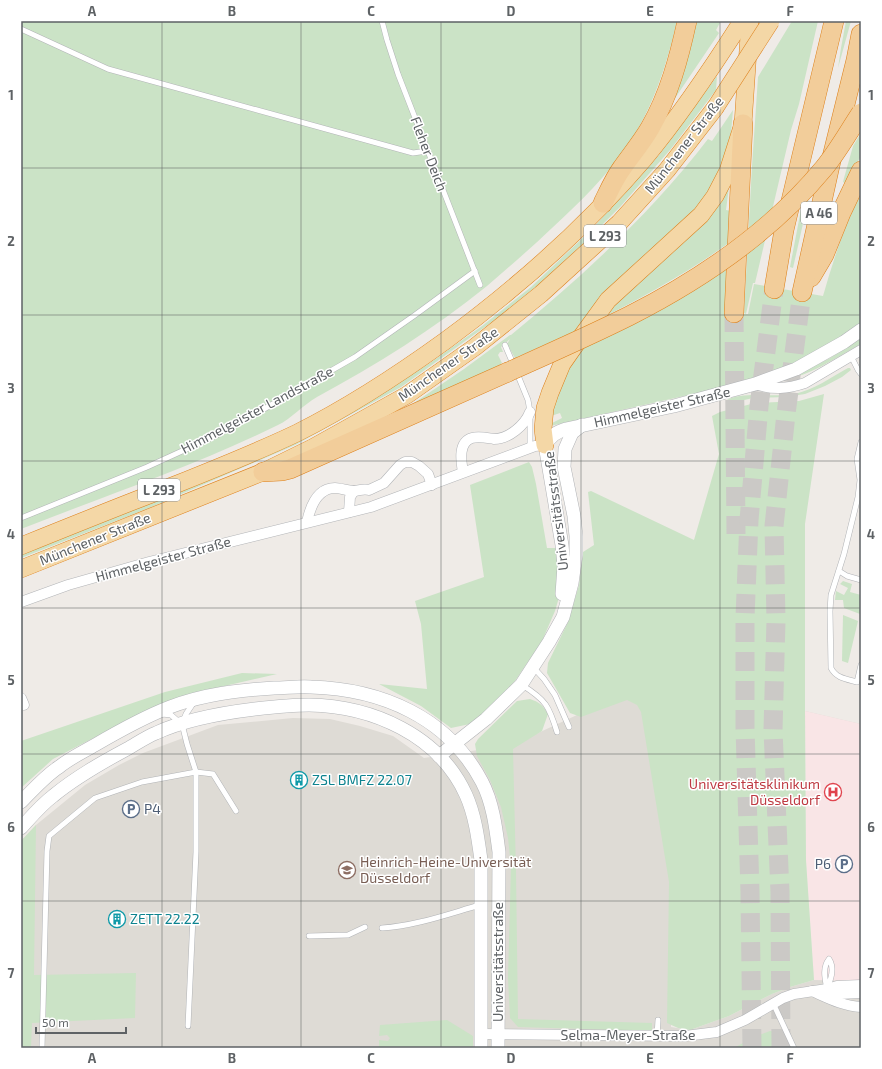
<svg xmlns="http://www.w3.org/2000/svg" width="882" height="1069" viewBox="0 0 882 1069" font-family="'Exo 2',sans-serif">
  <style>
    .education { fill: #dedbd5 }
    .medical { fill: #f9e5e6 }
    .green { fill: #cbe3c6 }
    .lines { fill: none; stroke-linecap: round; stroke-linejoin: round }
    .motorway-tunnel { stroke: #cbc9c6; stroke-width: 19; stroke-dasharray: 19 10; stroke-linecap: butt }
    .service-casing { stroke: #b2b4b7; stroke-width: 6 }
    .minor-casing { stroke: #b2b4b7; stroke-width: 11 }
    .tertiary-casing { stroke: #b2b4b7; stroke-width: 14 }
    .trunk-casing { stroke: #dd7f18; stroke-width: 18 }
    .motorway-casing { stroke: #dd7f18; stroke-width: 20 }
    .service { stroke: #fff; stroke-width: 5 }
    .minor { stroke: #fff; stroke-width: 10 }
    .tertiary { stroke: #fff; stroke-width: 13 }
    .trunk { stroke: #f4d7a6; stroke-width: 17 }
    .motorway { stroke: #f2cd9a; stroke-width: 19 }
    .trunk-bridge-casing { stroke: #dd7f18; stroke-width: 18; stroke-linecap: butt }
    .motorway-bridge-casing { stroke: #dd7f18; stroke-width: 20; stroke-linecap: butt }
    .trunk-bridge { stroke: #f4d7a6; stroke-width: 17 }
    .motorway-bridge { stroke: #f2cd9a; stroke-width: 19 }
    .grid { fill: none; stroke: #5e6265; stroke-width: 1; stroke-opacity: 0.55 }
    .labels { text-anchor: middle; stroke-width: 3; stroke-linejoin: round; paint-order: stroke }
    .shield { fill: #fff; stroke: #8e9193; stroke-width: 1 }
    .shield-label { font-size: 13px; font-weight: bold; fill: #5e6265 }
    .street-label { font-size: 14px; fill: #5e6265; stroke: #fff }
    .culture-label { font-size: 14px; fill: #0d838f; stroke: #fff; text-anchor: start }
    .health-label { font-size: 14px; fill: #be3a42; stroke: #fff; text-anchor: end }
    .service-label { font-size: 14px; fill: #4e5e75; stroke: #fff; text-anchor: start }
    .education-label { font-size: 14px; fill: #785e54; stroke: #fff; text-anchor: start }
    .neatline { fill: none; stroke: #5e6265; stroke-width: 1.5 }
    .grid-label { font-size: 13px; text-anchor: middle; font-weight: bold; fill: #5e6265 }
  </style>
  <rect width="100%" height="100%" fill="#efebe7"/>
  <path class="education" d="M642,685L674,879L671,1027L690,1030L729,1016L772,994L790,987L814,980L805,711L861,724V1048H21V841L36,825L85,785L119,765L143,753L218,725L293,718L330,719L360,726L393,736L424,758L512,745Z"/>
  <path class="medical" d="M805,711L861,724V981L814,980L806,860Z"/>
  <g class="green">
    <path d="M21,21H677C667,64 653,108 628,145C607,176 579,203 552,228C531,248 509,267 487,286C434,329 376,365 317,397C303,405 291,419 278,425C195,466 107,495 21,529Z"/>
    <path d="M694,21H721L716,30L719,33L665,113Z"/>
    <path d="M792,21H818L799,104L791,130L755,283H753L746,314L744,313L752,166L758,77Z"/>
    <path d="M846,21H851L838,68L841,48Z"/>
    <path d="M717,76L716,90L670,150L620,207L585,242L538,285L496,319L401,387L295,445L149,508L21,558V553L341,418L430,363L482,326L531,287L591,230L659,155Z"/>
    <path d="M733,110L730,145L711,193L580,329L515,358L507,344L510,339L501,347L503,352H500L498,355L502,363L500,365L502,368L411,405L464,369L510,335H511C583,276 651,213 708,139L712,141Z"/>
    <path d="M861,133V156L845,183L843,182L844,178L853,146Z"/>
    <path d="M729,182L734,188L729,187L726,210L732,211L730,242C689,272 645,296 600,319Z"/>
    <path d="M861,194V323L843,336L795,363L756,377L702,392L550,426V424L562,418L560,413L551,416L553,402L574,353L671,303L729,268V314H748L754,284L823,296C833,261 844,226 861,194Z"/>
    <path d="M809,197L793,268L790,267L802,204Z"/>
    <path d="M861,338V344C846,352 807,377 792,377L830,358Z"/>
    <path d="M848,368H850L851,370L842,377L825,386L805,394L785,397L753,398L731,403H728L727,400C742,391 776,398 795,394C815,389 830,378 848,368Z"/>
    <path d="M824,394L805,524V711L806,860L814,980L790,987L772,994L729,1016L690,1030L678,1028L667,1023L669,882L641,712L637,705L627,700L581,717L570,713L547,673L548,663L568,622L579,585L583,552L594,545L588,492L591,491L694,540L719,454L712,416L720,412L755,403L799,401Z"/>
    <path d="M529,462L532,467L536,484L547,548H556L560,594L555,611L542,641L515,681L485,712L470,724L451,728L421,706L379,684L427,689L421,624L415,601L484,577L470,485Z"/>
    <path d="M843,581L852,584L850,592L861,595L860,614L844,608L843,600H835L836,591L844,595L848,588L840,584Z"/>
    <path d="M843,615L858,621L848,663L842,661Z"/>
    <path d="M242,673L277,674L216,688L105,732L53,759L21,788V741L165,692Z"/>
    <path d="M530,699C539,702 543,705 548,714L542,731L513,749L516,871L518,1019L652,1023V1031L518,1027L510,1018L508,978L511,866L508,838L501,807L490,780L477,756L475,744L478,739L517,701Z"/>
    <path d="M36,825L34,975L136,973L135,1018L32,1023L31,1048H21V841Z"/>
    <path d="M447,1020L473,1036V1048H379V1040L388,1041L390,1038L387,1035L379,1036L380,1025Z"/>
    <path d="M770,1031L780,1032L788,1048H734L754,1037Z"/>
  </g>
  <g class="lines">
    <g class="motorway-tunnel">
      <path d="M734,313L736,534"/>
      <path d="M752,1048L750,892L745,728V617L749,520L759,406L774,289"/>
      <path d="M781,1048L780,892L773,730L776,620L774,526L786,414L802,292"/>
    </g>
    <g class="service-casing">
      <g id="service">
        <path d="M382,21L387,40L398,74L480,285"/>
        <path d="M21,29L108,69L413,153L427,151"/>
        <path d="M505,345L511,359"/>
        <path d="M851,356L858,370L861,374"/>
        <path d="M519,378L528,400L530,412V448"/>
        <path d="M861,442L857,459L860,480L858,497L844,554L831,595L830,611L831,668C836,678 846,679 857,682L861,665"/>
        <path d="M21,518L147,467L215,436L264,409L355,357L415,315L475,271"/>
        <path d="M839,571L847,576L861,580"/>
        <path d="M533,667L544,679L555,695L569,727"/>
        <path d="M522,685C546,700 549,706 557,732"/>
        <path d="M162,714L171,715L179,722"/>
        <path d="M382,928C415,926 448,914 480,905"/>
        <path d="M309,936L348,935L365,927"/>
        <path d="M829,959C835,968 831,979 827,989C825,979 822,968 829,959Z"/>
        <path d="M773,1003L794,1048"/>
        <path d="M188,1026L196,852V772L187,744L182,724L186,714L194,702"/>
        <path d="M657,1036L658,1020"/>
        <path d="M42,1048L47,851L49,836L95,798L142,782L196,772L213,774L236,811"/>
      </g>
    </g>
    <g class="minor-casing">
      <g id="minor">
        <path d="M755,384C773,390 787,389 805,383L861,350"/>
        <path d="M463,472C461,461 458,442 472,438C479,436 487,438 494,439C509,439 525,425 530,412"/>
        <path d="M349,512L350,497L354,491"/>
        <path d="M307,522C310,508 317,488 335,488C341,488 347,491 354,491C359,491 363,488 369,490L384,483L400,465L405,462H412L419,466L428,474L432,485"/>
        <path d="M21,602L68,585L149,562L371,507L535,446L545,445"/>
        <path d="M21,698L24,705"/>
        <path d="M827,989L838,994L861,993"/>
        <path d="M812,991C828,998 843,1006 861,1007"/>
        <path d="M481,1034L685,1036L717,1032L745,1020L783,998L794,994L827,989L837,986L861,985"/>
      </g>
    </g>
    <g class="tertiary-casing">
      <g id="tertiary">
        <path d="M545,445C551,436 556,432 566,429L674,406L755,384L796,369L844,342L861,330"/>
        <path d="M545,445L562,545L564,566L562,594"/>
        <path d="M439,756L486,719L521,685L549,642L563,617L572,583L576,555V536L574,516L564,467L565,449L572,433L582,425"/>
        <path d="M21,802C33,790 45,776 59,767C70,758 83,752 95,745C119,731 144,717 170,707C204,694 239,690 274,688C286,688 299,686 311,687C381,689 448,717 482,782C493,803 496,829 499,852L498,1048"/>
        <path d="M21,828C31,817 41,805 53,796C76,777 101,763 127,749C136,744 146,737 156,733C186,719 222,713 255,709C273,707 291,705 309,705C372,706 439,735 466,795C475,815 478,838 481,860V1048"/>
      </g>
    </g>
    <g class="trunk-casing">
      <g id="trunk">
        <path d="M545,445L543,429L545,408L550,393L562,364L576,344L608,300L701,215L715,196L728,171L743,124L750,21"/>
        <path d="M21,546C68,527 115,508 162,490C207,472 253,454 297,433C349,407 398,375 445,341C517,288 585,228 644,159C680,116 712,68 742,21"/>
        <path d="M21,569L263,472L312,448L407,395L475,347L541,294L619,223L667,170L715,108"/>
      </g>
    </g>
    <g class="motorway-casing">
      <g id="motorway">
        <path d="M603,203C609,191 614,179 622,168C631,155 642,142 650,128C669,95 679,58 687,21"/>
        <path d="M811,277L824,255L841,213L861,171"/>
        <path d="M774,289L784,230L834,21"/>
        <path d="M802,292L831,161L856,60L861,34"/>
        <path d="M734,313L743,124"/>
        <path d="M263,472L282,471L290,469L508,372"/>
      </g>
    </g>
    <use href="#service" class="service"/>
    <use href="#minor" class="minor"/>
    <use href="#tertiary" class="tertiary"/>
    <use href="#trunk" class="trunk"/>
    <use href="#motorway" class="motorway"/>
    <g class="trunk-bridge-casing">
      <path id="trunk-bridge" d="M715,108L771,21"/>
    </g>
    <g class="motorway-bridge-casing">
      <path id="motorway-bridge" d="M508,372C548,354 589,336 629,316C702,279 772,231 824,168C838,151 849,131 861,113"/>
    </g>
    <use href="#trunk-bridge" class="trunk-bridge"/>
    <use href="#motorway-bridge" class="motorway-bridge"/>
  </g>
  <path class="grid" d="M162,21V1048M301,21V1048M441,21V1048M581,21V1048M720,21V1048M21,168H861M21,315H861M21,461H861M21,608H861M21,754H861M21,901H861"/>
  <defs>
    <g id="building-ring" transform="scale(0.9)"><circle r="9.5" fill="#fff" stroke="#0f9aa8" stroke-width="1.5"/><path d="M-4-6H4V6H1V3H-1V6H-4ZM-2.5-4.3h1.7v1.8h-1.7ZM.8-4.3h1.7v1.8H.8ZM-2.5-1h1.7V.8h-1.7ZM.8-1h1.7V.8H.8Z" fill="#0f9aa8"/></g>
    <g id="hospital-ring" transform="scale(0.9)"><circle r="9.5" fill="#fff" stroke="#e0444e" stroke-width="1.5"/><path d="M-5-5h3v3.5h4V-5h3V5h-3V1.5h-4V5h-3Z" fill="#e0444e"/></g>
    <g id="parking-ring" transform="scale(0.9)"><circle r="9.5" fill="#fff" stroke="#5c6f8a" stroke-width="1.5"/><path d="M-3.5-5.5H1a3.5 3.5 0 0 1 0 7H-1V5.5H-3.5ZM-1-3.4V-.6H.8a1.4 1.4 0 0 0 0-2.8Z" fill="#5c6f8a"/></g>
    <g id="university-ring" transform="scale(0.9)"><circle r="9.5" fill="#fff" stroke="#8d6e63" stroke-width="1.5"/><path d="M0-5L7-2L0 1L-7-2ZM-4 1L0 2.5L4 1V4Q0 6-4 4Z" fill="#8d6e63"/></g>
  </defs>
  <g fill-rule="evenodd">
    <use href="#building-ring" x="299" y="780"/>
    <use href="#hospital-ring" x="833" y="792"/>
    <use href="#parking-ring" x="131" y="809"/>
    <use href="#parking-ring" x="844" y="864"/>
    <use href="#university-ring" x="347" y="870"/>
    <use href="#building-ring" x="117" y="919"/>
  </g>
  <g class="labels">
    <g class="shield">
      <rect x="801" y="202" width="36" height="22" rx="3"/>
      <rect x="584" y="225" width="42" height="22" rx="3"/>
      <rect x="138" y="479" width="42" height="22" rx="3"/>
    </g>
    <g class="shield-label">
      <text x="819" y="218">A 46</text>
      <text x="605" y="241">L 293</text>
      <text x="159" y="495">L 293</text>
    </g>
    <g class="street-label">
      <text transform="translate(684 145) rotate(-52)" y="5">Münchener Straße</text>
      <text transform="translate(429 154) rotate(69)" y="5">Fleher Deich</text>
      <text transform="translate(448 364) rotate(-35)" y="5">Münchener Straße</text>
      <text transform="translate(662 407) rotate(-13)" y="5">Himmelgeister Straße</text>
      <text transform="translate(257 410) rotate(-28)" y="5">Himmelgeister Landstraße</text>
      <text transform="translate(556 511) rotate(-97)" y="5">Universitätsstraße</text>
      <text transform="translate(95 539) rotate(-22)" y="5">Münchener Straße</text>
      <text transform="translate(163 559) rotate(-15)" y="5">Himmelgeister Straße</text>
      <text transform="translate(498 962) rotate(-90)" y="5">Universitätsstraße</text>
      <text x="628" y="1040">Selma-Meyer-Straße</text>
    </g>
    <g class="culture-label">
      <text x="312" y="785">ZSL BMFZ 22.07</text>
      <text x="130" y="924">ZETT 22.22</text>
    </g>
    <g class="health-label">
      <text x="820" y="789">Universitätsklinikum<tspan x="820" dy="16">Düsseldorf</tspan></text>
    </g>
    <g class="service-label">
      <text x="144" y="814">P4</text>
      <text x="831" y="869" text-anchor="end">P6</text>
    </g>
    <g class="education-label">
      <text x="360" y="867">Heinrich-Heine-Universität<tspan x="360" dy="16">Düsseldorf</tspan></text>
    </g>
  </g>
  <rect width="882" height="1069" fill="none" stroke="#ffffff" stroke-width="44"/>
  <path d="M36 1027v6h90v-6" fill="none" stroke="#5e6265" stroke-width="2"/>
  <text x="42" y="1027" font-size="12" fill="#5e6265" stroke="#ffffff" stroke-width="3" paint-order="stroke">50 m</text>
  <rect x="22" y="22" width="838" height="1025" class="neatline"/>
  <g class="grid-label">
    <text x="92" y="16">A</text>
    <text x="232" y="16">B</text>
    <text x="371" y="16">C</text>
    <text x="511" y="16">D</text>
    <text x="650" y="16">E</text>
    <text x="790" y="16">F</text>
    <text x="11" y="100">1</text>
    <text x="871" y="100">1</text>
    <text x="11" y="246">2</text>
    <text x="871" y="246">2</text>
    <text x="11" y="393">3</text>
    <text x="871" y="393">3</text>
    <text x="11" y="539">4</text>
    <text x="871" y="539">4</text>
    <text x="11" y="685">5</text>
    <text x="871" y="685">5</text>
    <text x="11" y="832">6</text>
    <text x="871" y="832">6</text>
    <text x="11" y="978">7</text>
    <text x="871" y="978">7</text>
    <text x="92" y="1063">A</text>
    <text x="232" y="1063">B</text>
    <text x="371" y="1063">C</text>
    <text x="511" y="1063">D</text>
    <text x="650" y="1063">E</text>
    <text x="790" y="1063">F</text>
  </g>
</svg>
